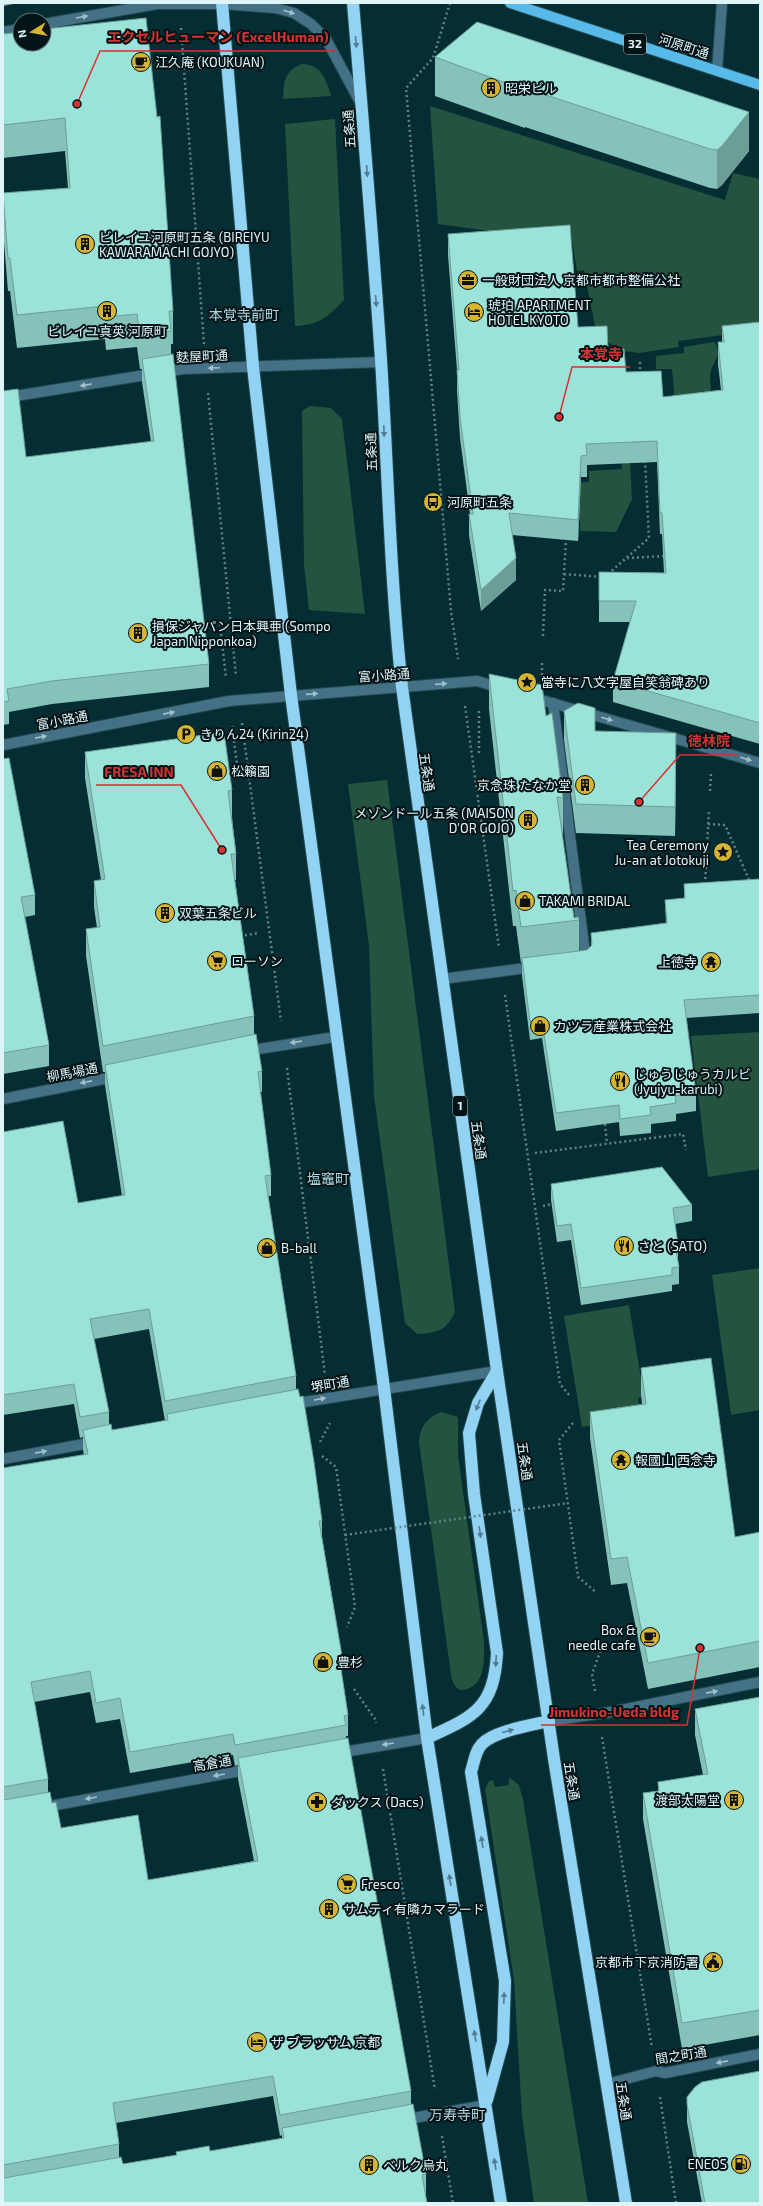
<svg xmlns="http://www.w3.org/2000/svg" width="763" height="2206" viewBox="0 0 763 2206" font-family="'Exo 2','Noto Sans JP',sans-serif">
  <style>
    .green { fill: #24543f }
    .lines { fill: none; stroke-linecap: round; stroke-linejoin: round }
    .minor-casing { stroke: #234a4e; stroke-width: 12 }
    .major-casing { stroke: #234a4e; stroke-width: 12 }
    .highway-casing { stroke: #234a4e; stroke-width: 14 }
    .path { stroke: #618286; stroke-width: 2.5; stroke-dasharray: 2 3; stroke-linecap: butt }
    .minor { stroke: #457187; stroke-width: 10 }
    .major { stroke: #58bae8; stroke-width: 10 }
    .highway { stroke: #92d2f3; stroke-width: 12 }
    .path-bridge { stroke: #618286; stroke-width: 2.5; stroke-dasharray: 2 3; stroke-linecap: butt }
    .wall { fill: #85c2ba; fill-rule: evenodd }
    .shaded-wall { fill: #6c9e97 }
    .building { fill: #9be2d8; stroke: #6c9e97 }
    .oneway { fill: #a1c0ca }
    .oneway2 { fill: #527c90 }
    .labels { text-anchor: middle; stroke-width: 4; stroke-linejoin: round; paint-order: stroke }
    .shield { fill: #041316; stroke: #9db0b4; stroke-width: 1 }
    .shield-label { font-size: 12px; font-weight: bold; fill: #dff4f7 }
    .street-label { font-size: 13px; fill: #dff4f7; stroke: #041316 }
    .poi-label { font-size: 13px; fill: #dff4f7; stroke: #041316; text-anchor: start }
    .neighbourhood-label { font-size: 14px; fill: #acd5dc; stroke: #041316 }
    .leader { fill: none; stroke: #d63232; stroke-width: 1.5 }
    .callout-dot { fill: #d63232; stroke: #041316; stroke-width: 1.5 }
    .callout-label { font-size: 14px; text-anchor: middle; font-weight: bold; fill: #d63232; stroke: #041316; stroke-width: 4; stroke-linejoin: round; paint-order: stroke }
  </style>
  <rect width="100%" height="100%" fill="#042e33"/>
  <g class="green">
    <path d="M302,64C322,65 326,79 331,96L283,99C284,82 284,71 302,64Z"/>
    <path d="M430,106L725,200L733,173L760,179V330L678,341L679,347L639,353L624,351L597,336L584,270L577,271L571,234L542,238L438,224Z"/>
    <path d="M335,119L344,300C328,317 319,325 295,326L285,124Z"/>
    <path d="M714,342C725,354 710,364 710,377C710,385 712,389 710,396L675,404L672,369H656V356L684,353V347Z"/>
    <path d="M310,406L331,408L342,419L365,614L309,610L304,565L302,411Z"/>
    <path d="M628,430L632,499L616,532L580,531V521L550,520L539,484L589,482V471L622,469L620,431Z"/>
    <path d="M387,780L455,1312C446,1331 438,1333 417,1334L405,1323L374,1096L369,945L348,784Z"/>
    <path d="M760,1032V1169L708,1177L691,1036Z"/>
    <path d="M760,1268V1410L731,1415L712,1275Z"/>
    <path d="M629,1305L644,1397L638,1398L641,1418L582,1427L564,1316Z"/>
    <path d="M441,1412L458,1417V1456L484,1642C484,1660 486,1685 464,1690C455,1691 453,1682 451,1675L419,1442C420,1426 427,1418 441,1412Z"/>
    <path d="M509,1777L519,1785L523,1800L588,2203H534L522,2116L514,1980L485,1789L489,1781L493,1780L495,1787L509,1785Z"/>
  </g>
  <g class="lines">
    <g class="minor-casing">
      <g id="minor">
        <path d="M44,24L157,4H222L275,8L294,13L311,24L326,39L361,104"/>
        <path d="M3,32L20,29"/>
        <path d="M717,71L722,3"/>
        <path d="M3,398L183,369L381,362"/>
        <path d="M531,697L760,763"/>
        <path d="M553,703L586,961H584"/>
        <path d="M3,745L229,701L477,681L501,688"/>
        <path d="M442,979L534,967"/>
        <path d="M246,1051L335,1037"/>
        <path d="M3,1099L119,1076"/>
        <path d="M292,1404L497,1371"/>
        <path d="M3,1459L95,1442"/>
        <path d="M549,1721L611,1712L760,1682"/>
        <path d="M338,1753L427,1738"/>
        <path d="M45,1807L251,1769"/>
        <path d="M607,2084L656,2071L665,2073L760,2054"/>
        <path d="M402,2120L486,2105"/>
      </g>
    </g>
    <g class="major-casing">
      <path id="major" d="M510,3L760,85"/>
    </g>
    <g class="highway-casing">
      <g id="highway">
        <path d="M222,3L253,367L291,695L384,1388L427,1738L501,2203"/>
        <path d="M353,3C363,122 373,241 381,360C388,470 390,578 402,687L497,1371L554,1759L626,2203"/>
        <path d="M427,1738C473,1717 494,1709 497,1653L474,1494L469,1433L478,1403L497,1371"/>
        <path d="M487,2100L503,2042L505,1981L471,1772C474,1763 475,1751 482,1744C494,1731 532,1725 549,1721"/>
      </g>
    </g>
    <g class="path">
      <path d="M450,3L433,58L406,88L451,611L458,659"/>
      <path d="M181,28L204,344"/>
      <path d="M640,362V375"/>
      <path d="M208,393L236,676"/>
      <path d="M627,558L666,556"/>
      <path d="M564,574L601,577"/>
      <path d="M608,574L649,538L645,460"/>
      <path d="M220,624L226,678"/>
      <path d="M543,636L545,590L563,591L566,540"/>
      <path d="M542,675V662"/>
      <path d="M465,706L499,948"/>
      <path d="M242,723L281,1021"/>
      <path d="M232,726L239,779"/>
      <path d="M479,753V708"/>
      <path d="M710,791L711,774"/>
      <path d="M708,824L725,825L750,882"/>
      <path d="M705,884L709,811"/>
      <path d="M240,936L259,933"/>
      <path d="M505,995L560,1384L570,1396"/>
      <path d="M287,1068L325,1375"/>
      <path d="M605,1124L607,1144"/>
      <path d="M535,1153L683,1134L686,1150"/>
      <path d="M543,1206L552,1204"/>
      <path d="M573,1423L559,1440L578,1577L597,1593"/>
      <path d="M320,1442L330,1423"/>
      <path d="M322,1456L336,1467L355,1607L347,1627"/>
      <path d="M354,1689L375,1719L376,1723"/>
      <path d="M595,1691L592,1674L603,1644"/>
      <path d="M602,1737L652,2048"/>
      <path d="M383,1769L435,2090"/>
      <path d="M660,2097L676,2203"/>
      <path d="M442,2136L453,2203"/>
    </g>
    <use href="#minor" class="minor"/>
    <use href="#major" class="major"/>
    <use href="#highway" class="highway"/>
    <path class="path-bridge" d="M345,1535L568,1503"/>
  </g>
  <g class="wall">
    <path d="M3,3H18L3,6Z"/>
    <path d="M3,34L44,44L173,311V344H171V354L209,664V687L52,704L9,712V724L3,725V391L26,457L151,442L142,382V369H140L137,347L106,350L105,339L17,348L10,291H8L3,230V193L68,188L65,151L3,158Z"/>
    <path d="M435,57L749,151L722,185L717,189L710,188L525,127V128L435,96Z"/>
    <path d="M448,234L578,327L608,350L626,372L663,397L721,390L718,364V342H722V326L760,322V744L613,702V681L630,622H599V572L664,573L662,534H660L657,462L587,465V477H581L578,541L512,535L516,580L481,611L469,535V514H470L460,438L457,391V370L448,255Z"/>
    <path d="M489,674L546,716L563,798V833H562L574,918L579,920V951L587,950L591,946V933L666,923L665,900L684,898V884L760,879V1013L686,1018L696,1093V1111L676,1114V1121L651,1124V1133L620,1136L619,1122L556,1131L542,1038L530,1040L522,976V962L521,963L516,926H513L489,709Z"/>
    <path d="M564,711L595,731L676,762L675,836L576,833L564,740Z"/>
    <path d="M85,752L232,790V817L236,854V880H235L254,1016V1035L262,1071V1092H260L271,1175V1196H268L296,1376V1389L322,1521V1537L342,1656V1675L348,1715V1736H346V1739L411,2091V2105L426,2174V2195L3,2203V1468L84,1455L83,1450V1437L80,1438L74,1404L3,1415V1132L78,1203L122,1196L105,1085V1072H103L86,956V929L97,928L94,907V881L101,880L85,778ZM149,1329L165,1421L112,1430L109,1425V1412L94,1339ZM90,1692L96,1723L120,1719L130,1773L233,1755L235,1766L238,1765V1779L254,1861L148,1880L61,1828L48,1792V1779L34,1702ZM273,2096L280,2136L282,2135V2138L210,2151L176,2152V2155L123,2164L119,2157V2144L116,2123Z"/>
    <path d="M3,759L35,895V915L25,917L49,1045V1066L3,1074Z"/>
    <path d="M551,1184L692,1205V1221L675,1224L678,1245V1261L679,1267V1284L672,1285V1291L581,1305L571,1240L557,1242L551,1200Z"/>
    <path d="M641,1368L735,1537L760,1532V1667L648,1689L627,1583L611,1585L590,1438V1412L642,1404L641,1394Z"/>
    <path d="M760,1697V2035L682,2049L643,1819V1793L658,1791V1782L703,1775L695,1735V1709Z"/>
    <path d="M687,2104L760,2203H702L687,2122Z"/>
  </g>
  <g class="shaded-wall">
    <path d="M749,112V151L722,185L717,189V150Z"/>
    <path d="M581,456V477L578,541V520Z"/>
    <path d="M516,558V580L481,611V590Z"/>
    <path d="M676,733V762L675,836V807Z"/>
  </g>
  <g class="building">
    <path d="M146,18L157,117L160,116L173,311H169L171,331L140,336L137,314L106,317L105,306L17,315L10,258H8L3,193L70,188L65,118L3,125V34L20,32V44H44V29Z"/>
    <path d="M477,22L749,112L722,146L717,150L710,149L525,88V90L435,57Z"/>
    <path d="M570,225L578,327L607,326L608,350L624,349L626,372L661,371L663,397L723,390L718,342H724L722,326L760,322V723L613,681L636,601H599V572L666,573L662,513H660L657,441L586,444L587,455L581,456L578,520L509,513L516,558L481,590L469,514H473L460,417L457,370H459L448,234Z"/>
    <path d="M173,354L209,664L52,681L7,689L9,701L3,702V391L18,389L26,457L154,441L142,359Z"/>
    <path d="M489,674L542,685L546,716L552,713L563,798L557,797L574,918L578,917L579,920L521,927L516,890L513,891Z"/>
    <path d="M578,703L595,708V731L676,733L675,807L576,804L564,711Z"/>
    <path d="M224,732L232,790L228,791L236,854H231L254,1016L103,1046L86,929L100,927L94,881L105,879L85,752Z"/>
    <path d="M9,758L35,895L21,897L49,1045L3,1053V759Z"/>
    <path d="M760,879V995L684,1000L696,1093L675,1096L676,1103L650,1107L651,1115L620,1119L619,1105L556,1113L542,1021L530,1022L522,958L587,950L592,945L591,933L667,923L665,900L685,898L684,884Z"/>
    <path d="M256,1034L262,1071L258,1072L271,1175L265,1176L296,1376L165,1401L149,1309L90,1319L109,1412L80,1417L74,1384L3,1395V1132L63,1121L78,1203L125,1195L105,1065Z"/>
    <path d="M662,1167L692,1205L673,1208L678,1245H675L679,1267L672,1268V1275L581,1288L571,1224L557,1226L551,1184Z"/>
    <path d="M711,1358L735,1537L760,1532V1641L648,1663L627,1557L611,1559L590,1412L646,1404L641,1368Z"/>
    <path d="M298,1389L300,1397L303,1396L314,1462L322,1521H319L342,1656H339L348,1715L344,1716L346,1725L235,1745L233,1734L130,1752L120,1698L96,1703L90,1671L31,1682L48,1779L3,1787V1468L88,1454L83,1430L111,1424L112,1430L168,1420L167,1414Z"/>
    <path d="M760,1697V2010L682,2023L643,1793L659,1791L658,1782L708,1774L695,1709Z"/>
    <path d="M348,1738L411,2091L280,2115L273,2076L113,2103L119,2144L3,2165V1800L50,1792L52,1803L56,1802L61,1828L138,1815L148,1880L258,1861L238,1758Z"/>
    <path d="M760,2071V2203H705L687,2104V2097L695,2087L702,2082Z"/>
    <path d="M413,2104L426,2174L422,2175L427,2203H3V2177L4,2178L121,2157L123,2164L177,2155L176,2152L209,2146L210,2151L284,2138L282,2128Z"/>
  </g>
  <defs><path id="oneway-solid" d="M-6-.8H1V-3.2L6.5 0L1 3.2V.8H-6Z"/></defs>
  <g class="oneway">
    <use href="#oneway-solid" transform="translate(289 12) rotate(17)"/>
    <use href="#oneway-solid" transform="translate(82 17) rotate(-10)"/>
    <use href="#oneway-solid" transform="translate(214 368) rotate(178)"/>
    <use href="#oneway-solid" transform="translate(86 385) rotate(171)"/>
    <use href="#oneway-solid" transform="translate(441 684) rotate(-4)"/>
    <use href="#oneway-solid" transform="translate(312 694) rotate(-4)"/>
    <use href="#oneway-solid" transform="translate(169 713) rotate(-11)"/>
    <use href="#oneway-solid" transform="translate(607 719) rotate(16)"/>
    <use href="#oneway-solid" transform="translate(41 737) rotate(-11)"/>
    <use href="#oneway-solid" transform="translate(746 759) rotate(16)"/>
    <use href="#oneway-solid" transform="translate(296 1042) rotate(172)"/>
    <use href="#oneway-solid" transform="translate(86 1082) rotate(169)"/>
    <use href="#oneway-solid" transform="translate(320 1399) rotate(-11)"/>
    <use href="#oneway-solid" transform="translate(41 1452) rotate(-11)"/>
    <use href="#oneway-solid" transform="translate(712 1692) rotate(-11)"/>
    <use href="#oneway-solid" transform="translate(388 1744) rotate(171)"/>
    <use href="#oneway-solid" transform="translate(219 1775) rotate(170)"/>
    <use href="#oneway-solid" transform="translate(91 1798) rotate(170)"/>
    <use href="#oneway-solid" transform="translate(722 2062) rotate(169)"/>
  </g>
  <g class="oneway2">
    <use href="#oneway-solid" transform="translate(356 42) rotate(85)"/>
    <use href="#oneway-solid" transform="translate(367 171) rotate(86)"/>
    <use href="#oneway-solid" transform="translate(376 301) rotate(86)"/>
    <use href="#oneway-solid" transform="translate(384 431) rotate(88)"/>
    <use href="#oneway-solid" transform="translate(478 1405) rotate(112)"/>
    <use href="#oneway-solid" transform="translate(480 1532) rotate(82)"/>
    <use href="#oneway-solid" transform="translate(496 1661) rotate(93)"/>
    <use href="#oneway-solid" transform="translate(423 1710) rotate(-97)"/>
    <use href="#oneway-solid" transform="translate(508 1731) rotate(-15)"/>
    <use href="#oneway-solid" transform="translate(482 1842) rotate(-99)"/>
    <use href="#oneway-solid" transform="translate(450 1880) rotate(-99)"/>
    <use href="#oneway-solid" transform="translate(504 1998) rotate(-88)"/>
    <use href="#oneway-solid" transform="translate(475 2036) rotate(-99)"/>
    <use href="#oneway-solid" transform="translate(495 2164) rotate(-99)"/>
  </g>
  <defs>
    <g id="cafe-disc" transform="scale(1)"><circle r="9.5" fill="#d6b534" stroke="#041316"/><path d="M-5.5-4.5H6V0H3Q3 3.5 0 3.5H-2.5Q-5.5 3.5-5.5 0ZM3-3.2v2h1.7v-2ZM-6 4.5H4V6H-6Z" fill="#111"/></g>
    <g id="building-disc" transform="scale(1)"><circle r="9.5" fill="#d6b534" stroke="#041316"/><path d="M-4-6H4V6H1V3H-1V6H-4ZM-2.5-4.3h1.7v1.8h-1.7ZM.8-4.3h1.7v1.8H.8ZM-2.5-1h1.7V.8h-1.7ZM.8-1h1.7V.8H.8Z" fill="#111"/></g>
    <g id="office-disc" transform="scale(1)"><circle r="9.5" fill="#d6b534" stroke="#041316"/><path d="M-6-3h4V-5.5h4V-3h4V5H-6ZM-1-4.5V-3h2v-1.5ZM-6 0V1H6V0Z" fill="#111"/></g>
    <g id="hotel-disc" transform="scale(1)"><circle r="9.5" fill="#d6b534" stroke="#041316"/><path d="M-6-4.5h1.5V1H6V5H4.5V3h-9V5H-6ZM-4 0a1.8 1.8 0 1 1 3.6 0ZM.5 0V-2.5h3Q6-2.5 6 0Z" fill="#111"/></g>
    <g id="bus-disc" transform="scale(1)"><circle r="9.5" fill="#d6b534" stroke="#041316"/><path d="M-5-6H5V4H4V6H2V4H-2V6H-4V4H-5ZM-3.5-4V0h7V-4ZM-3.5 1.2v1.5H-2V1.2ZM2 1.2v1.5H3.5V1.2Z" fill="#111"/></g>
    <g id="sight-disc" transform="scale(1)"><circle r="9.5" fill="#d6b534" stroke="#041316"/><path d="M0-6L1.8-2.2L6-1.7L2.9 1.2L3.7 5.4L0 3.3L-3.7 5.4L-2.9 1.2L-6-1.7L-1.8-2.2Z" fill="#111"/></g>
    <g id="parking-disc" transform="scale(1)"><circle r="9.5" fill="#d6b534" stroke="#041316"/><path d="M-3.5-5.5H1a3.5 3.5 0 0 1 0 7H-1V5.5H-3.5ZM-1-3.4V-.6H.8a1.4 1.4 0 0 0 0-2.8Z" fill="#111"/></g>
    <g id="shop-disc" transform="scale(1)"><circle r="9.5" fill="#d6b534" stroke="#041316"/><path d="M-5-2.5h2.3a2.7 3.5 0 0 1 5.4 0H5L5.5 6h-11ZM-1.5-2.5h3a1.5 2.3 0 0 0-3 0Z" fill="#111"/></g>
    <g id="supermarket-disc" transform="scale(1)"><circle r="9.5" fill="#d6b534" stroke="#041316"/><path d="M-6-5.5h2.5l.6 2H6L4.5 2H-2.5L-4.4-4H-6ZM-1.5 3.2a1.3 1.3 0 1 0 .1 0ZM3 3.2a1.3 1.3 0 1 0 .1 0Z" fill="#111"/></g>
    <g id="temple-disc" transform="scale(1)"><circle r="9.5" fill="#d6b534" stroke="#041316"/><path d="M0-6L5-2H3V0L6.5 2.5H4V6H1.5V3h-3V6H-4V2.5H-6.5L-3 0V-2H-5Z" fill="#111"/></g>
    <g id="restaurant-disc" transform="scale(1)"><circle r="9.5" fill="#d6b534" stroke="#041316"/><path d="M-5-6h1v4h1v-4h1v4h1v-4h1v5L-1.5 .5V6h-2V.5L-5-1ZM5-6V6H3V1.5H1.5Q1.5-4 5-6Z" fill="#111"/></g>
    <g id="pharmacy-disc" transform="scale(1)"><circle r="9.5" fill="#d6b534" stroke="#041316"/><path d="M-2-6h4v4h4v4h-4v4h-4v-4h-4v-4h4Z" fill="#111"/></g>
    <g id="civic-disc" transform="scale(1)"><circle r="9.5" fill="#d6b534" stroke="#041316"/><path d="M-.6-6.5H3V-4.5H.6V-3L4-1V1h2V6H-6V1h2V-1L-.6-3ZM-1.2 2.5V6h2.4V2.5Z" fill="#111"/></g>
    <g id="fuel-disc" transform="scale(1)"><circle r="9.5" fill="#d6b534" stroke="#041316"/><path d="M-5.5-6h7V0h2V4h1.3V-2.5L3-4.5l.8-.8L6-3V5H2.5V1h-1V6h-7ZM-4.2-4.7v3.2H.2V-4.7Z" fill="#111"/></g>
  </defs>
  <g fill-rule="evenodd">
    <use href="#cafe-disc" x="141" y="62"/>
    <use href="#building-disc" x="491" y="88"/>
    <use href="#building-disc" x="85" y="244"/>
    <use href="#office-disc" x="468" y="280"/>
    <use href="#building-disc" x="107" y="311"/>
    <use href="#hotel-disc" x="474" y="312"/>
    <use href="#bus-disc" x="433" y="502"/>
    <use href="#building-disc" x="138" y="633"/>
    <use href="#sight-disc" x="527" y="682"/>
    <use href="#parking-disc" x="186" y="734"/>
    <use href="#shop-disc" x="217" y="771"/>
    <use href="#building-disc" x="585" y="785"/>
    <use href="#building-disc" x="528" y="820"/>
    <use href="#sight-disc" x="723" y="852"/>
    <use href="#shop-disc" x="525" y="901"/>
    <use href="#building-disc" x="165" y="913"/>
    <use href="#supermarket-disc" x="217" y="961"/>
    <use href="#temple-disc" x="711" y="962"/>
    <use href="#shop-disc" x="540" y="1026"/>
    <use href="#restaurant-disc" x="620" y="1081"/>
    <use href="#restaurant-disc" x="624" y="1246"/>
    <use href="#shop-disc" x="267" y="1248"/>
    <use href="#temple-disc" x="621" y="1460"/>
    <use href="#cafe-disc" x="650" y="1637"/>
    <use href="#shop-disc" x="323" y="1662"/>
    <use href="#building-disc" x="734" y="1800"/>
    <use href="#pharmacy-disc" x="317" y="1802"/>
    <use href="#supermarket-disc" x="347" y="1884"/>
    <use href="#building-disc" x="329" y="1909"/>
    <use href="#civic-disc" x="713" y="1962"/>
    <use href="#hotel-disc" x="257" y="2042"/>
    <use href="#fuel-disc" x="741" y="2164"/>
    <use href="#building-disc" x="369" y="2165"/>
  </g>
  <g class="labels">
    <g class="shield">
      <rect x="624" y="34" width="22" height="20" rx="3"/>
      <rect x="453" y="1096" width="14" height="20" rx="3"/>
    </g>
    <g class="shield-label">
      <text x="635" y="48">32</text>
      <text x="460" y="1110">1</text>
    </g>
    <g class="street-label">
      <text transform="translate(684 46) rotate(18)" y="5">河原町通</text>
      <text transform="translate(349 129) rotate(-94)" y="5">五条通</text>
      <text transform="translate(202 356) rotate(-3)" y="5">麩屋町通</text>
      <text transform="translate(371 452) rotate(-92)" y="5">五条通</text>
      <text transform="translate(384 675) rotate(-4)" y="5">富小路通</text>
      <text transform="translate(62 720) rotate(-11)" y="5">富小路通</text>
      <text transform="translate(427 772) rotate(82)" y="5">五条通</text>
      <text transform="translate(72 1072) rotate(-11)" y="5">柳馬場通</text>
      <text transform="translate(479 1140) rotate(82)" y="5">五条通</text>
      <text transform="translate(330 1384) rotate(-10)" y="5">堺町通</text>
      <text transform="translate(525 1461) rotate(82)" y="5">五条通</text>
      <text transform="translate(212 1763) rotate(-10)" y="5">高倉通</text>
      <text transform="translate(572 1781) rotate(81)" y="5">五条通</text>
      <text transform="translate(681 2055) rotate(-9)" y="5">間之町通</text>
      <text transform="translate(624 2101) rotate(81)" y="5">五条通</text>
    </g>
    <g class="poi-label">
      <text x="155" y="67">江久庵 (KOUKUAN)</text>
      <text x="505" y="93">昭栄ビル</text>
      <text x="99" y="242">ビレイユ河原町五条 (BIREIYU<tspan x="99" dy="15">KAWARAMACHI GOJYO)</tspan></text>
      <text x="482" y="285">一般財団法人 京都市都市整備公社</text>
      <text x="488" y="310">琥珀 APARTMENT<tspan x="488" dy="15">HOTEL KYOTO</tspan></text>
      <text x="107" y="336" text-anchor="middle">ビレイユ真英 河原町</text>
      <text x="447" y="507">河原町五条</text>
      <text x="152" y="631">損保ジャパン日本興亜 (Sompo<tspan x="152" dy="15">Japan Nipponkoa)</tspan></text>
      <text x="541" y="687">當寺に八文字屋自笑翁碑あり</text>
      <text x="200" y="739">きりん24 (Kirin24)</text>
      <text x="231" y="776">松籟園</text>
      <text x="571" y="790" text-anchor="end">京念珠 たなか堂</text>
      <text x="514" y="818" text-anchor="end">メゾンドール五条 (MAISON<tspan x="514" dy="15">D'OR GOJO)</tspan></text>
      <text x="709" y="850" text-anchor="end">Tea Ceremony<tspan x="709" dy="15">Ju-an at Jotokuji</tspan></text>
      <text x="539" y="906">TAKAMI BRIDAL</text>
      <text x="179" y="918">双葉五条ビル</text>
      <text x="231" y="966">ローソン</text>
      <text x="697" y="967" text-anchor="end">上徳寺</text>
      <text x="554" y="1031">カツラ産業株式会社</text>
      <text x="634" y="1079">じゅうじゅうカルビ<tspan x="634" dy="15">(Jyujyu-karubi)</tspan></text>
      <text x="638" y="1251">さと (SATO)</text>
      <text x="281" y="1253">B-ball</text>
      <text x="635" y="1465">報國山 西念寺</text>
      <text x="636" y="1635" text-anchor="end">Box &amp;<tspan x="636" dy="15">needle cafe</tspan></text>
      <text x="337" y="1667">豊杉</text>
      <text x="720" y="1805" text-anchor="end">渡部太陽堂</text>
      <text x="331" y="1807">ダックス (Dacs)</text>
      <text x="361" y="1889">Fresco</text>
      <text x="343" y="1914">サムティ有隣カマラード</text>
      <text x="699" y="1967" text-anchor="end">京都市下京消防署</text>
      <text x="271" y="2047">ザ ブラッサム 京都</text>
      <text x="727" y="2169" text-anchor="end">ENEOS</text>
      <text x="383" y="2170">ベルク烏丸</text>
    </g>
    <g class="neighbourhood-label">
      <text x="244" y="320">本覚寺前町</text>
      <text x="328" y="1184">塩竈町</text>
      <text x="457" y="2120">万寿寺町</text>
    </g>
  </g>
  <path class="leader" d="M77 104L100 51H336M559 417L572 367H630M639 802L680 755H738M222 850L181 785H96M700 1648L687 1725H541"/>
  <g class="callout-dot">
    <circle cx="77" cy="104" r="4"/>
    <circle cx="559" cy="417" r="4"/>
    <circle cx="639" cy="802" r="4"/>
    <circle cx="222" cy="850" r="4"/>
    <circle cx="700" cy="1648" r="4"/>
  </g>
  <g class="callout-label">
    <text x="218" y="42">エクセルヒューマン (ExcelHuman)</text>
    <text x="601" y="359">本覚寺</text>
    <text x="709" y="746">徳林院</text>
    <text x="139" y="777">FRESA INN</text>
    <text x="614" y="1717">Jimukino-Ueda bldg</text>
  </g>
  <rect width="763" height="2206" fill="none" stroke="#dff4f7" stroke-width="8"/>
  <g transform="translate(32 32) rotate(259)"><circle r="19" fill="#041316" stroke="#5c6d70"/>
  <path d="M0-3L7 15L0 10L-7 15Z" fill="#d6b534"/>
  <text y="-6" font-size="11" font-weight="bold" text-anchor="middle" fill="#dff4f7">N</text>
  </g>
</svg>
